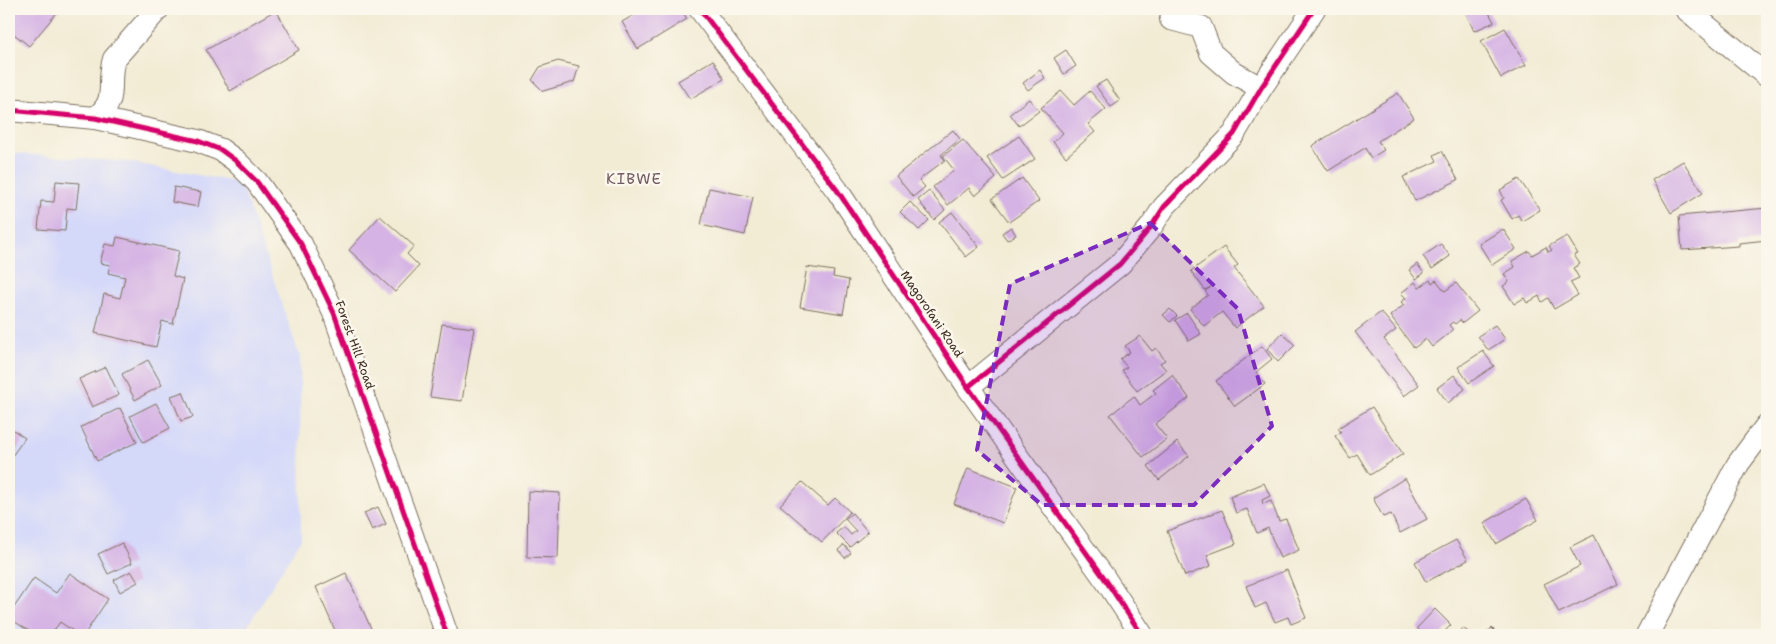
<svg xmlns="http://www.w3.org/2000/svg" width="1776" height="644" viewBox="0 0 1776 644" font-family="'Shantell Sans',sans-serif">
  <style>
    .built { fill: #d4d8f9 }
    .building { fill: #d5b3e4 }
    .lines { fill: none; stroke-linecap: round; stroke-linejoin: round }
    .minor-casing { stroke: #7b6e5e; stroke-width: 24 }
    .minor { stroke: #fff; stroke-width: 22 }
    .cycleway-casing { stroke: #fbf7ec; stroke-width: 8 }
    .cycleway { stroke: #d6006c; stroke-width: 5 }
    .marked { fill: #7b2cbf; fill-opacity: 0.2; stroke: #7b2cbf; stroke-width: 4; stroke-dasharray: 10 6; stroke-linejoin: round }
    .labels { text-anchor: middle; stroke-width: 5; stroke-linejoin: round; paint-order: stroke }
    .street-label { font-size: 12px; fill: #3b2a1e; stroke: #fbf7ec }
    .quarter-label { font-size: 15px; letter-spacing: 1px; fill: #715a63; stroke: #fbf7ec }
  </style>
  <rect width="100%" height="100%" fill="#fbf7ec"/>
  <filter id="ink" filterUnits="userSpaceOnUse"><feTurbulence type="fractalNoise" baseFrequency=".02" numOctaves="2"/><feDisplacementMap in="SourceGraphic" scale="10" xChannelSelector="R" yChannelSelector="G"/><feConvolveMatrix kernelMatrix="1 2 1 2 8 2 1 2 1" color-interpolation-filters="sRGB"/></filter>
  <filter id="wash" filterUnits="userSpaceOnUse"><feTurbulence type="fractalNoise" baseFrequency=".0096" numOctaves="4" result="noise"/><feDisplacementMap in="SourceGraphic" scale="20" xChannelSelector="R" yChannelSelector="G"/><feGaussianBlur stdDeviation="1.12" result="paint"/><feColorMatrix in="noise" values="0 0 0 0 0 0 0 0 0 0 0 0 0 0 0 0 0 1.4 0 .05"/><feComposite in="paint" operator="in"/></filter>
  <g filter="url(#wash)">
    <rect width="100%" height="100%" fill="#f2ecd5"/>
    <path class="built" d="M9,153L128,162L241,183L300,357L301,539L242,635H9Z"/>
    <g id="blocks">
      <g class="building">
        <path d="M9,9H60L29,46L9,30Z"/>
        <path d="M644,9H681L687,19L638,49L622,22Z"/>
        <path d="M1464,9H1487L1494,22L1474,31Z"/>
        <path d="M276,10L299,50L230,91L206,50Z"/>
        <path d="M1505,28L1526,65L1501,78L1481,41Z"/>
        <path d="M1066,50L1076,66L1064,74L1054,58Z"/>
        <path d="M713,60L724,79L690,99L678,81Z"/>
        <path d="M558,61L579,66L574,82L543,91L532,80L540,67Z"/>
        <path d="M1040,70L1045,78L1028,90L1023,83Z"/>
        <path d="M1106,80L1120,101L1111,107L1096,86Z"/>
        <path d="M1061,91L1074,105L1090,91L1106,109L1088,124L1095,132L1066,157L1053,142L1063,133L1041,108Z"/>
        <path d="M1398,93L1414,118L1378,141L1384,150L1371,158L1365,148L1328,171L1312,146Z"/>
        <path d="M1029,99L1039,111L1019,126L1010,114Z"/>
        <path d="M953,130L960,139L941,155L945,160L919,180L925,187L913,197L896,176Z"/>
        <path d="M1019,136L1035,159L1003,180L987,158Z"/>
        <path d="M963,140L996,178L975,196L969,188L948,205L933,187L954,170L943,156Z"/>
        <path d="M1442,151L1458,180L1415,201L1403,177L1437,161L1434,155Z"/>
        <path d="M1683,161L1703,193L1671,213L1652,180Z"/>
        <path d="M1022,178L1039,201L1009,222L992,199Z"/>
        <path d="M1519,179L1540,210L1522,221L1518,215L1512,219L1501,200L1504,198L1500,190Z"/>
        <path d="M56,181L79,183L76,209L67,208L65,231L38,229L41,201L54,202Z"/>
        <path d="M174,187L201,192L198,207L172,202Z"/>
        <path d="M709,188L753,197L745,235L701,225Z"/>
        <path d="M929,191L945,210L934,220L918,200Z"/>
        <path d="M910,202L929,220L919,230L900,212Z"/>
        <path d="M1767,208V240L1739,243V246L1682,250L1679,216Z"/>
        <path d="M952,212L979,247L966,257L939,222Z"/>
        <path d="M380,216L414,246L407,254L419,266L395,292L349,250Z"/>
        <path d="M1011,227L1016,235L1007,240L1002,233Z"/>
        <path d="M1503,229L1516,249L1492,265L1479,244Z"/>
        <path d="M1567,236L1578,254L1574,255L1580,264L1573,268L1579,278L1570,282L1578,295L1554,309L1548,298L1542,302L1539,296L1527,303L1524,298L1514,304L1503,286L1509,282L1504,274L1515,267L1512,261L1529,251L1532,255L1546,247L1548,252L1552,250L1549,246Z"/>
        <path d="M117,237L179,251L173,276L183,279L173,324L162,321L156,347L95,333L104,294L120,298L125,277L108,273L110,265L100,263L105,244L115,246Z"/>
        <path d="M1441,244L1450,256L1432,269L1423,256Z"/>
        <path d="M1224,247L1238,265L1234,268L1264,306L1235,328L1222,312L1204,326L1190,309L1208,295L1205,291L1211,287L1205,290L1191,271Z"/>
        <path d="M1417,264L1424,273L1416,279L1409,270Z"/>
        <path d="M807,267L834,271L833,277L849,280L843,314L800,307Z"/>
        <path d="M1430,280L1432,283L1436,280L1445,291L1456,283L1478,311L1463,323L1460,320L1455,324L1453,322L1449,325L1453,330L1432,347L1426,339L1414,348L1390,316L1404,305L1401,302L1406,298L1401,293L1415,282L1419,288Z"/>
        <path d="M1170,309L1177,316L1170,322L1163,315Z"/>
        <path d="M1381,312L1396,330L1384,339L1419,385L1404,396L1355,332Z"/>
        <path d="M1187,313L1201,334L1189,341L1175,320Z"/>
        <path d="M442,324L474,328L462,401L430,397Z"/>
        <path d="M1495,325L1505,339L1488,350L1478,336Z"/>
        <path d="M1282,333L1295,345L1278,362L1267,349Z"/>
        <path d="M1140,336L1152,351L1156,348L1165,360L1160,363L1166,370L1137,391L1122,370L1127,367L1120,359L1130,352L1125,346Z"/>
        <path d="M1262,346L1272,359L1256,372L1265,384L1235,406L1216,381Z"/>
        <path d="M1483,351L1494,366L1469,383L1458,367Z"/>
        <path d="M148,360L162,385L135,400L122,374Z"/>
        <path d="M106,367L119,395L92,407L79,379Z"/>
        <path d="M1172,375L1189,398L1155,424L1167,439L1143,457L1110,415L1134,396L1140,405L1156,393L1153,390Z"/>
        <path d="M1454,375L1465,389L1448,403L1437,388Z"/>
        <path d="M183,392L193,417L181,421L171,396Z"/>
        <path d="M156,403L170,428L143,442L130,416Z"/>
        <path d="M1372,407L1403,454L1370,475L1357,454L1350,458L1335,436L1341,432L1338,428Z"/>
        <path d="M120,408L137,442L97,461L81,427Z"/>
        <path d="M9,427L25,438L9,460Z"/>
        <path d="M1177,442L1189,456L1159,480L1148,466Z"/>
        <path d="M968,468L1017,487L1003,523L954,504Z"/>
        <path d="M1405,478L1427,519L1400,533L1391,514L1383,517L1373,498Z"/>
        <path d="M802,482L828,505L835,498L850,512L822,542L780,505Z"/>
        <path d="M1264,483L1270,496L1262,500L1263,504L1271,501L1279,521L1286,519L1299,550L1280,558L1268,528L1257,533L1247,509L1236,513L1230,497Z"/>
        <path d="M528,491L560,493L558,558L527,557Z"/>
        <path d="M1526,499L1538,520L1496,544L1484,523Z"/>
        <path d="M378,507L386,524L372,530L364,513Z"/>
        <path d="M1222,510L1236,544L1207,555L1211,566L1185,576L1167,531Z"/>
        <path d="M852,513L868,532L850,547L836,533L844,527L851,535L856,531L845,519Z"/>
        <path d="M1594,535L1618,584L1559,613L1544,584L1580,566L1570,547Z"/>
        <path d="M1456,540L1468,560L1426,582L1415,562Z"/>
        <path d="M122,543L132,563L108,574L98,554Z"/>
        <path d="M844,545L851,553L845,558L838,550Z"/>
        <path d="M1287,570L1306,618L1291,624L1288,617L1275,622L1266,603L1255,608L1246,586Z"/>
        <path d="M131,571L138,582L120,592L114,580Z"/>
        <path d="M70,573L108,599L84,635H79L60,622L51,635H35L9,618V615L34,578L56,593Z"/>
        <path d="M346,573L374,635H337L316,587Z"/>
        <path d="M1435,609L1451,625L1441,635H1424L1417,628Z"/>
        <path d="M1463,628L1472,635H1458Z"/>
        <path d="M1492,628L1499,635H1488L1486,633Z"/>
      </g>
    </g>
  </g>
  <g filter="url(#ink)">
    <use href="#blocks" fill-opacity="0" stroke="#7b6e5e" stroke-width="1"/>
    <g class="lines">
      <g class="minor-casing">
        <g id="minor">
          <path d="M700,9L837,190L968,387L1105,579L1142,635"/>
          <path d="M1180,9L1171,19L1201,27L1211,53L1234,73L1261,88"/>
          <path d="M1686,9L1767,76"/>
          <path d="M9,110L95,118L198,141L221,150L236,161L257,182L301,244L334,313L447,635"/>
          <path d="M95,118C120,100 106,83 114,59L158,9"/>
          <path d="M968,387L1120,264L1151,227L1164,207L1234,134L1261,88L1314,9"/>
          <path d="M1647,635L1738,464L1767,425"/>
        </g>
      </g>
      <use href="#minor" class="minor"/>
      <g class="cycleway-casing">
        <g id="cycleway">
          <path d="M700,9L837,190L968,387L1105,579L1142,635"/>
          <path d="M9,110L95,118L198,141L221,150L236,161L257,182L301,244L334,313L447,635"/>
          <path d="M968,387L1120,264L1151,227L1164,207L1234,134L1261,88L1314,9"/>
        </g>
      </g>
      <use href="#cycleway" class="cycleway"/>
    </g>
  </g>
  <path class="marked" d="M1150,223L1238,309L1272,426L1194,505H1042L977,450L1010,284Z"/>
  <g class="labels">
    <g class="street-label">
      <text transform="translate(932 314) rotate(56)" y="4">Magorofani Road</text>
      <text transform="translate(355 345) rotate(70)" y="4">Forest Hill Road</text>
    </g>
    <g class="quarter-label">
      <text x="634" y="184">KIBWE</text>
    </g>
  </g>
  <rect width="1776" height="644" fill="none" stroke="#fbf7ec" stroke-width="30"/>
</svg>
